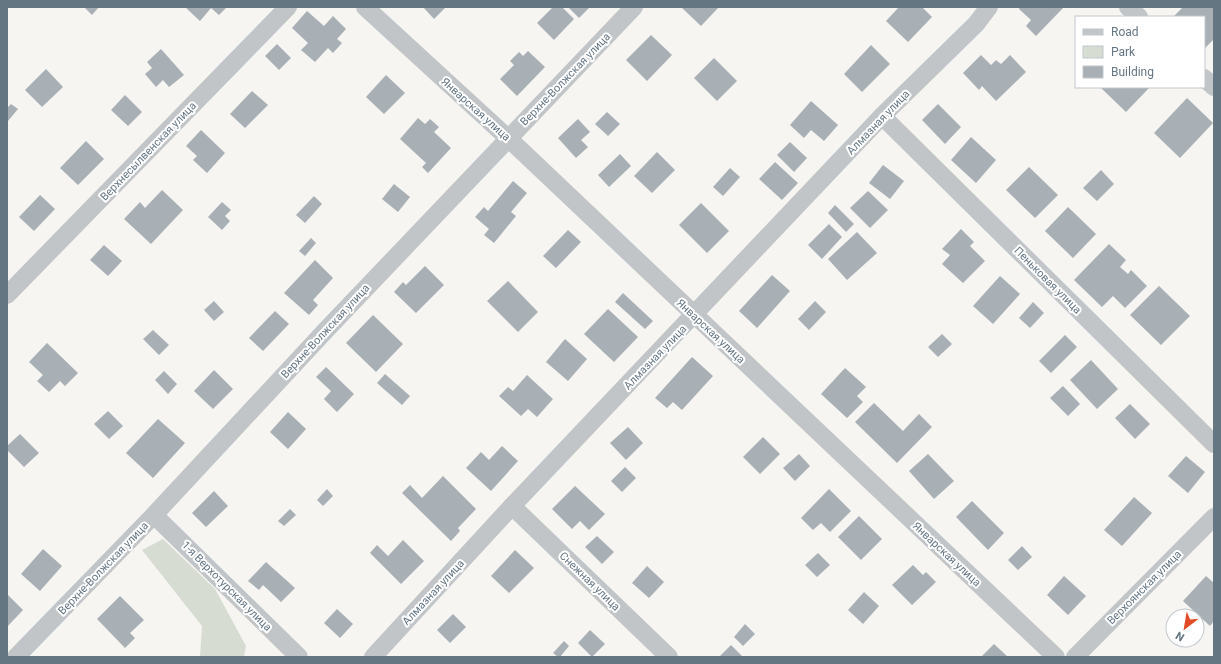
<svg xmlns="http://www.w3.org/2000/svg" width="1221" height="664" viewBox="0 0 1221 664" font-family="Roboto,sans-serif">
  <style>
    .green { fill: #d7dcd3 }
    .building { fill: #a8b0b5 }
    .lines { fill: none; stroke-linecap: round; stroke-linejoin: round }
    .minor { stroke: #c1c5c8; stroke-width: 18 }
    .labels { text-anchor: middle; stroke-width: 4; stroke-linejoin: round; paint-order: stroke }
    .street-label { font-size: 11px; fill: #657683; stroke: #fff }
  </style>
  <rect width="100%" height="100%" fill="#f6f5f2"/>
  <path class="green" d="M163,539L215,589L246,646L244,657H200L202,626L142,550Z"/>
  <g class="building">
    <path d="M84,7H99L92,15Z"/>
    <path d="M185,7H227L219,15L211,8L200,21Z"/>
    <path d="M423,7H446L434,19Z"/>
    <path d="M553,7H562L574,19L554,40L537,23Z"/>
    <path d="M568,7H590L579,18Z"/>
    <path d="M681,7H719L701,26Z"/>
    <path d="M899,7H922L932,17L908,42L886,21Z"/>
    <path d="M1020,7H1064L1036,36L1026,26L1031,20L1019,9Z"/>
    <path d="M1183,7H1214V39L1205,48L1204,17H1173Z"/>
    <path d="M307,11L324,26L333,16L346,29L337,39L342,43L333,53L328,48L315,62L301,50L308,43L292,28Z"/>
    <path d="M651,35L672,55L647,81L626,60Z"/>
    <path d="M277,44L291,58L279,70L265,56Z"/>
    <path d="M871,45L890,64L862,92L844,74Z"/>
    <path d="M161,49L184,75L169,87L163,80L156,87L145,74L152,68L147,62Z"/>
    <path d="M528,51L545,67L517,96L500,79L514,65L510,61L519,52L523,56Z"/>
    <path d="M981,55L991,65L996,60L1001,64L1010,55L1026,72L996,101L982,86L979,90L963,73Z"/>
    <path d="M714,58L737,81L717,101L694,78Z"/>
    <path d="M46,69L63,87L42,107L25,90Z"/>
    <path d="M386,75L405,93L384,114L366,97Z"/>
    <path d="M1100,87H1148L1149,88L1126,112Z"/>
    <path d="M252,91L268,105L245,128L230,114Z"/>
    <path d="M125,95L142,112L128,126L111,110Z"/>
    <path d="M1187,98L1213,123L1180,158L1154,133Z"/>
    <path d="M811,101L838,125L824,141L811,130L804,138L790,125Z"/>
    <path d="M11,104L18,109L8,121L7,108Z"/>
    <path d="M938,104L961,127L945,144L922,120Z"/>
    <path d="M607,112L620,124L608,136L595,124Z"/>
    <path d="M418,118L425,124L430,119L439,127L434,132L451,148L428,173L422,167L426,163L400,139Z"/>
    <path d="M578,119L590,132L581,140L588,147L576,158L558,138Z"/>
    <path d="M201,130L225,153L207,173L193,160L197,156L186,146Z"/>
    <path d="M971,137L996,160L976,183L951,160Z"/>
    <path d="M86,141L104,159L78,185L60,168Z"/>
    <path d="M790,142L807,158L794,172L777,155Z"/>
    <path d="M657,152L675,170L652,193L634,176Z"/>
    <path d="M620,154L631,166L609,187L598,175Z"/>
    <path d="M775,162L798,183L782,200L759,179Z"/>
    <path d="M883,165L904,181L890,199L869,183Z"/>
    <path d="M1029,167L1058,195L1035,218L1006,190Z"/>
    <path d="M730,168L740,177L723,196L713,187Z"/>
    <path d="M1101,170L1114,184L1097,201L1083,188Z"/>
    <path d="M513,181L527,193L511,212L516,216L494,243L484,235L489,229L475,217L484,207L488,211Z"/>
    <path d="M394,184L410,197L398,212L382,199Z"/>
    <path d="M162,190L183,210L151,244L124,219L140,202L145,208Z"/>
    <path d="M868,191L888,210L870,228L850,208Z"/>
    <path d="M40,195L55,209L34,231L19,217Z"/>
    <path d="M314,196L322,204L305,223L296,215Z"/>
    <path d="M222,202L231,210L225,216L230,221L222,230L208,217Z"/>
    <path d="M701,203L729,231L707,253L679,225Z"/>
    <path d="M835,205L854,224L846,232L828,213Z"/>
    <path d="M1068,207L1096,234L1073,258L1045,231Z"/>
    <path d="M829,224L842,237L822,259L808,245Z"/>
    <path d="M961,229L974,242L970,246L985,261L963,283L942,264L950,255L942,249Z"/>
    <path d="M568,230L581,242L556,268L543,256Z"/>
    <path d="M857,232L877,253L847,280L828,259Z"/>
    <path d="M311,238L316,243L305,256L299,251Z"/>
    <path d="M1109,244L1126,260L1120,267L1128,274L1131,270L1147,286L1125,308L1113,296L1102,307L1074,280Z"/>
    <path d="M104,245L122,261L108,276L90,260Z"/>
    <path d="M315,260L333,278L313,300L318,305L309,315L284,293Z"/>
    <path d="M425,266L444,285L416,313L394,292L403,282L406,285Z"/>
    <path d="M772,275L790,291L757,328L739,311Z"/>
    <path d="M1000,276L1020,294L993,324L973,306Z"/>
    <path d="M508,281L538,312L518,332L487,301Z"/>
    <path d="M1159,286L1190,316L1161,345L1130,315Z"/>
    <path d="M623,293L653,321L645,329L615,302Z"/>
    <path d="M214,301L224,312L214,321L204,310Z"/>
    <path d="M815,301L826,312L809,330L798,319Z"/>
    <path d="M1033,302L1044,313L1030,328L1019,318Z"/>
    <path d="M608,309L638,337L614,362L584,334Z"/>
    <path d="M275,311L289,324L263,351L249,338Z"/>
    <path d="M373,315L403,344L376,372L346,343Z"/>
    <path d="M153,330L169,345L159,355L143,339Z"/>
    <path d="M942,334L952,344L938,357L928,347Z"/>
    <path d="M1065,335L1077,347L1051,373L1039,361Z"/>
    <path d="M565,339L587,359L568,381L546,362Z"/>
    <path d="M47,343L78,373L65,386L60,381L49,392L37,381L43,375L29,362Z"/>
    <path d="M692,357L713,376L682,410L673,402L667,408L655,398Z"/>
    <path d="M1091,360L1118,389L1097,409L1070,380Z"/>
    <path d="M326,367L354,394L337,412L324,399L331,391L316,377Z"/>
    <path d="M845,368L866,387L857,396L863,402L847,418L821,394Z"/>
    <path d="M214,370L233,389L213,409L194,391Z"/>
    <path d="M164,371L177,384L168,394L155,380Z"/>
    <path d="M385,374L410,396L402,405L377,383Z"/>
    <path d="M527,375L553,399L537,417L528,409L521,416L499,396L508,387L513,391Z"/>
    <path d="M1063,386L1080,404L1068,416L1050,398Z"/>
    <path d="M874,403L903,431L919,414L932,427L897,463L855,422Z"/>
    <path d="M1130,404L1150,424L1135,439L1115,418Z"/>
    <path d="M108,411L123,426L109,439L94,424Z"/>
    <path d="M288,412L306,429L288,449L270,432Z"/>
    <path d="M158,419L185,443L153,478L126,453Z"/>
    <path d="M628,427L643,443L626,460L610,443Z"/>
    <path d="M20,434L39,453L24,467L7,450V446Z"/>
    <path d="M763,437L780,454L760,474L743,457Z"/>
    <path d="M502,446L518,461L491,491L466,468L481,452L489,460Z"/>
    <path d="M799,454L810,466L795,481L783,468Z"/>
    <path d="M928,454L954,481L934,499L909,471Z"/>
    <path d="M1186,456L1205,472L1188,493L1168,476Z"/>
    <path d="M625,467L636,478L622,492L611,481Z"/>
    <path d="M443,476L476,509L458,528L460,531L451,541L402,493L410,485L422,498Z"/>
    <path d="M575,486L605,514L589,530L580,521L572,529L552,509Z"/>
    <path d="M327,489L333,496L323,506L317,500Z"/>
    <path d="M829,489L851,511L830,532L821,523L813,530L801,518Z"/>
    <path d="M214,491L228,506L206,527L192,513Z"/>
    <path d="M1134,497L1152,513L1122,546L1104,530Z"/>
    <path d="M972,501L1004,533L988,550L956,517Z"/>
    <path d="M290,509L296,515L284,526L278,521Z"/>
    <path d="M859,516L882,539L861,560L838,537Z"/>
    <path d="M597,536L614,552L602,564L585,547Z"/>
    <path d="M403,540L424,561L401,584L370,553L377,545L388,556Z"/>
    <path d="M1022,546L1032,557L1018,570L1008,560Z"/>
    <path d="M43,549L62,566L40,591L21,574Z"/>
    <path d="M515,550L534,568L509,593L491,576Z"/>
    <path d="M818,553L830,565L817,577L805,565Z"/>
    <path d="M266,562L295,588L281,602L263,585L259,590L248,581Z"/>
    <path d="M913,565L923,575L926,572L936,582L912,605L892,585Z"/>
    <path d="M647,566L664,582L649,598L632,583Z"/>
    <path d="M1064,576L1086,596L1068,615L1047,595Z"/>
    <path d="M1206,576L1214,583V621L1210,626L1183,601Z"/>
    <path d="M864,592L879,606L863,624L848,610Z"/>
    <path d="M8,595L23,610L7,627V596Z"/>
    <path d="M120,596L144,620L130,633L135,638L125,648L97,619Z"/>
    <path d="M337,609L353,624L340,638L324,623Z"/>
    <path d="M453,614L466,627L450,643L437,630Z"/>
    <path d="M745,624L755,634L743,646L734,637Z"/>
    <path d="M590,630L605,644L592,657L578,643Z"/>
    <path d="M564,641L569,646L560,657H558L553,653Z"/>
    <path d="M994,644L1008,657H981Z"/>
    <path d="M731,645L743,657H719Z"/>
  </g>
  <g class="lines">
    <g class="minor">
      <path d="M365,7L508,138L1056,657"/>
      <path d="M1128,7L1139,17"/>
      <path d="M1204,78L1214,87"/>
      <path d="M882,116L1214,444"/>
      <path d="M7,295L288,7"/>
      <path d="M512,506L669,657"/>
      <path d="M154,515L299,657"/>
      <path d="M16,657L154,515L326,330L634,7"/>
      <path d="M373,657L512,506L882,116L976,24L989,7"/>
      <path d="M1075,657L1214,517"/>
    </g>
  </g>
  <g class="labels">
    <g class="street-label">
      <text transform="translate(565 79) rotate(-46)" y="4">Верхне-Волжская улица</text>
      <text transform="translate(476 109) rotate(42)" y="4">Январская улица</text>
      <text transform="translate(878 122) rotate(-46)" y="4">Алмазная улица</text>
      <text transform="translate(148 151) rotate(-46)" y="4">Верхнесылвенская улица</text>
      <text transform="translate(1048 280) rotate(45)" y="4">Пеньковая улица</text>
      <text transform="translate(325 331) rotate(-47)" y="4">Верхне-Волжская улица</text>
      <text transform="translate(711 331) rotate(43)" y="4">Январская улица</text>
      <text transform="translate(655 357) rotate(-46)" y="4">Алмазная улица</text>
      <text transform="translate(947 554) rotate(43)" y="4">Январская улица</text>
      <text transform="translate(103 568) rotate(-46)" y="4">Верхне-Волжская улица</text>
      <text transform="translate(590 581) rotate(44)" y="4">Снежная улица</text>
      <text transform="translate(227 586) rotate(45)" y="4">1-я Верхотурская улица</text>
      <text transform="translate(1144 587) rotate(-45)" y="4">Верхоянская улица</text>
      <text transform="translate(433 592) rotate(-47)" y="4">Алмазная улица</text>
    </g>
  </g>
  <rect width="1221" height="664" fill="none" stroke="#657683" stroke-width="16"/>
  <rect x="1075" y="16" width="130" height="72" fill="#ffffff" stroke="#c1c8cd"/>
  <rect x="1083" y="29" width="20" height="6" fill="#c1c5c8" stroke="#c1c8cd"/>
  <text x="1111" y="36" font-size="12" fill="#657683">Road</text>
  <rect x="1083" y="46" width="20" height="12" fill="#d7dcd3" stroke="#c1c8cd"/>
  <text x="1111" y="56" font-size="12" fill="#657683">Park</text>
  <rect x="1083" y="66" width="20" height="12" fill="#a8b0b5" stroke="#c1c8cd"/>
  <text x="1111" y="76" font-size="12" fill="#657683">Building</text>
  <g transform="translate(1185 628) rotate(211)"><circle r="19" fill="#ffffff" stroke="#c1c8cd"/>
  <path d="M0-3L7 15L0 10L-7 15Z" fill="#e14c26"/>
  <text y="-6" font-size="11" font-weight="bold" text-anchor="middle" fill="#657683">N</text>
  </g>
</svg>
